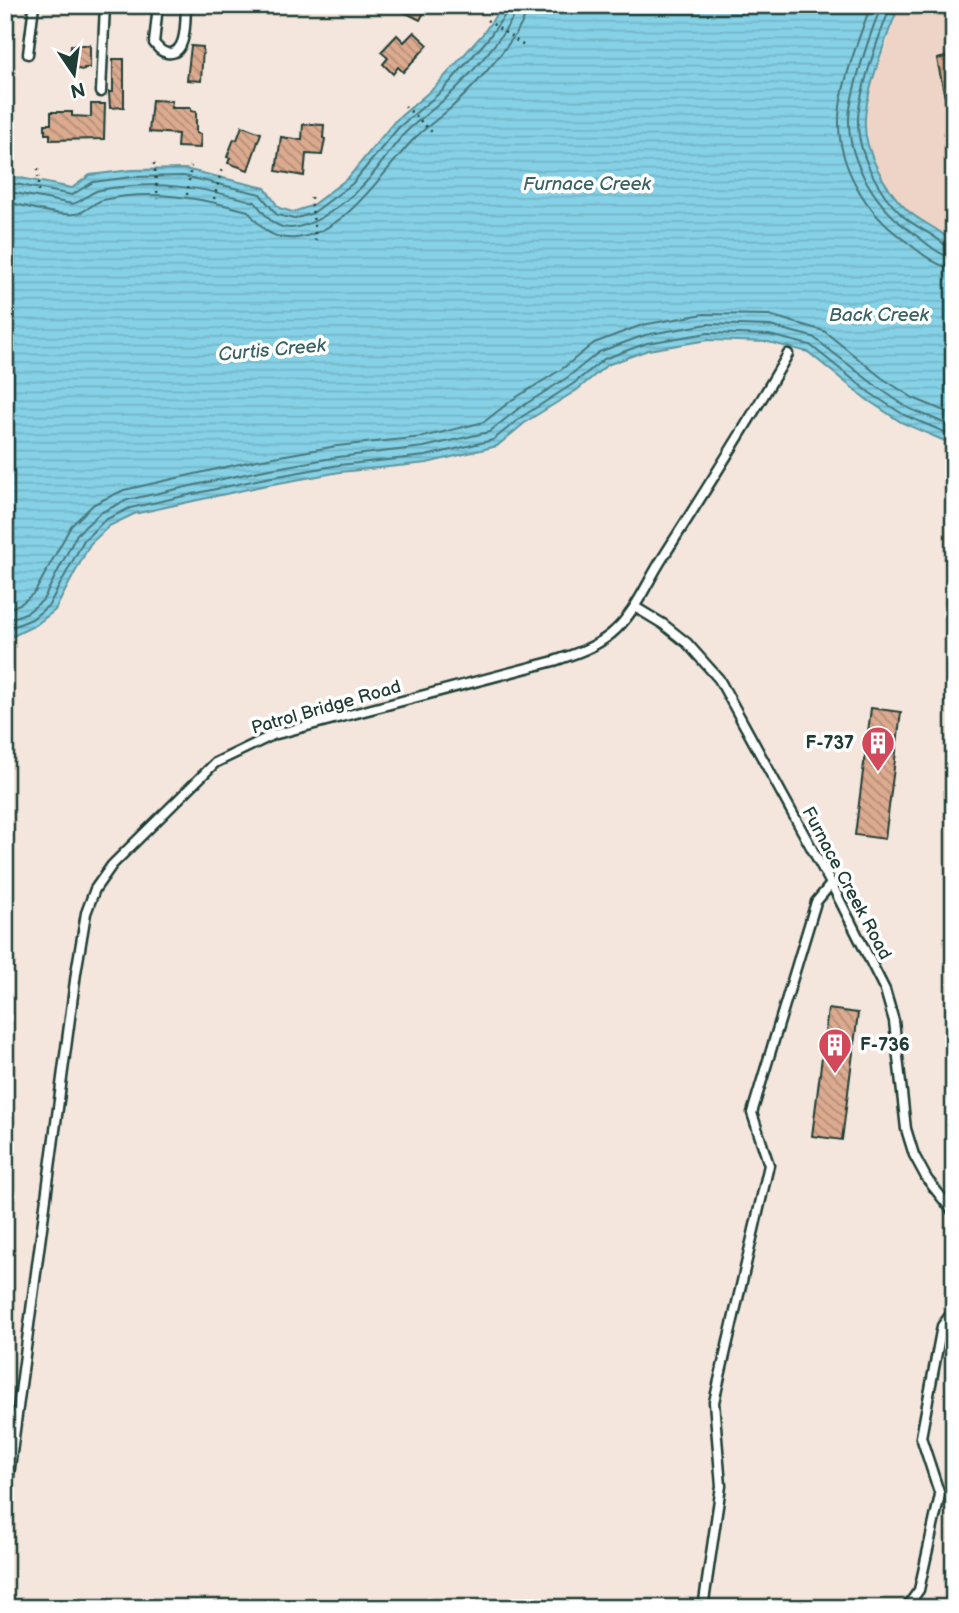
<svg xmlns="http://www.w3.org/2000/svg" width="959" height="1613" viewBox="0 0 959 1613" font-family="'Balsamiq Sans',sans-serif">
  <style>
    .built { fill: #edd4c6 }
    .water { fill: url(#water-rules); stroke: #5d969f; stroke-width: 2 }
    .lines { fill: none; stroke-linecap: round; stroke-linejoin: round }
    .shore { stroke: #48787b; stroke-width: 2 }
    .building { fill: url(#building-back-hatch); stroke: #1f3d34; stroke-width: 2 }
    .service-casing { stroke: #1f3d34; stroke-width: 13 }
    .path { stroke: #1f3d34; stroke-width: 2.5; stroke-dasharray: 2 5; stroke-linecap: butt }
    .service { stroke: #fff; stroke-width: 8 }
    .labels { text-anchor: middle; stroke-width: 7; stroke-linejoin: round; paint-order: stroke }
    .street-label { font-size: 18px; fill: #1f3d34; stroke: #fff }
    .poi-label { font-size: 18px; font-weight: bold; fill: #1f3d34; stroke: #fff; text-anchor: end }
    .water-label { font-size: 19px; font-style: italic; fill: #396260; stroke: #fff }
  </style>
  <defs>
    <pattern id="water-rules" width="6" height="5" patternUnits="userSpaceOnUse" patternTransform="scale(1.75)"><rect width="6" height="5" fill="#86d1e6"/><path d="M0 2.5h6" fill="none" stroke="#73b4c6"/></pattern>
    <pattern id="building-back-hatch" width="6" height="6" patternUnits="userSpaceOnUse" patternTransform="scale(1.75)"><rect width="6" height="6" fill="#dcaa8f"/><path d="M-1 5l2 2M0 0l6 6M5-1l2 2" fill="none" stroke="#b28c76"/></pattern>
  </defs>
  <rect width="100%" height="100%" fill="#f4e6dd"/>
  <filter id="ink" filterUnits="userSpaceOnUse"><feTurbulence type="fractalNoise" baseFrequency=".0143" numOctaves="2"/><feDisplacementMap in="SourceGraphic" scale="14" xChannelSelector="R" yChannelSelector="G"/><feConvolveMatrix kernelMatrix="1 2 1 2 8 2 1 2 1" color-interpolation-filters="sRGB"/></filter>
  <g filter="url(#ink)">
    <path class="built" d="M900,5H954V247L949,239L907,210L884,181L872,158L865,120L874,79Z"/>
    <path class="water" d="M503,5H900C888,30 866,93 865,119C863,150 885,189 907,210C922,224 944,229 954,247V445L901,422L866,399L808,352L768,342L708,340L648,350L607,365L577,390L527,421L497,446L427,463L340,472L262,486L134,514L109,526L90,544L55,610L36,625L13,636L5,637V175L72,188L90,175L131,170L185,169L265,188L279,208L293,212L311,206L348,178L394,122L436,86L482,35Z"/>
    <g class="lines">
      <g class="shore">
        <path d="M871,5C860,35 839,89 839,120C838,166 866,213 903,239C918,250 935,267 954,268"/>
        <path d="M882,5C871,30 850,93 849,119C848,163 878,209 913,233C924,241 940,257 954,257"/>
        <path d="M892,5C881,28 858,95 858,120C857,153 879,194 903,216C916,228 935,234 947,247L954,249"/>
        <path d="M5,182L72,195L93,182L132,177L184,176L260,194L277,215L294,219L313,213L352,184L399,127L442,91L487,40L507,12L508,5"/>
        <path d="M5,191L72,204C83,202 89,192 100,190C156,180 201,187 255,202C266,216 275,232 298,227C320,222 340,206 357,191C376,175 388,151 405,133C418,120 433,110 446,98C463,83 516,25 517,5"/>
        <path d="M5,201C24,206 56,216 75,214C86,213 93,202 103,200C151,189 201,198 248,211C261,228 271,240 296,238C346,233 381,174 412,141C424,128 440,118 453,106C472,89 527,30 528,5"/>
        <path d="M5,610L22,603L35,592L71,526L94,504L124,490L257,460L337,446L423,437L484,422L512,400L562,369L594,343L642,325L704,314L769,315L824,331L882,378L913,398L954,415"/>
        <path d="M5,621L28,612L43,600L77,534L100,513L127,500L259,471L338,457L424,447L489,432L518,409L568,377L599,352L645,335L708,324L770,326L813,337L876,386L908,408L954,427"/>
        <path d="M5,630L32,619L49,605L84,540L105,520L130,508L261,479L339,465L426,456L493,440L523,416L573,384L604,359L647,343L708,333L769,335L810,345L870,393L904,415L954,436"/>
      </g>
    </g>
    <g class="building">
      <path d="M390,5H428L420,20Z"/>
      <path d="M414,32L428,45L403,72L398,67L393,74L383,64L388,58L381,52L397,35L404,42Z"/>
      <path d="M71,45H90V68H84V70L70,68Z"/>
      <path d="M191,46L203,47L201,81L187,80Z"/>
      <path d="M954,55V116L949,117L937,59Z"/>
      <path d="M113,59H124V107L110,108L109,92H113Z"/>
      <path d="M152,100L172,101L171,108H191V111L196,112V133L201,134L200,148L177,147L178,134L149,132Z"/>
      <path d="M91,104H105L104,139L50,140V134H45V124H51V112H72V116L91,117Z"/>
      <path d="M303,124L324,125L323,138L325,139L322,155L306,154L304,176L276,171L281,137L302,140Z"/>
      <path d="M242,126L261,133L248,170L228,163L230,158L227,157L234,139L237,140Z"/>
      <path d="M871,708L901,712L885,839L855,835Z"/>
      <path d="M828,1009L858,1013L842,1140L812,1136Z"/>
    </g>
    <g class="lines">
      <g class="service-casing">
        <g id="service">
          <path d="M158,5L154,43C158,48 161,52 167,53C188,56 185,18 186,5"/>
          <path d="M28,54L34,5"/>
          <path d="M101,92L105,5"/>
          <path d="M635,607L663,624L687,643L719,679L835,891L885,990L894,1021L906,1129L914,1155L927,1179L954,1213"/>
          <path d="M5,1505L76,973L86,913L95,889L112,865L215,763L273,735L554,661C575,654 594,648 611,634C635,614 646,584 662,559C705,491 748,424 788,354"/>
          <path d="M703,1608L721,1486L714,1402L769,1165L752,1113L816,902L831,884"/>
          <path d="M906,1608L919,1590L940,1495L921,1437L942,1326L954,1310"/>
        </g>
      </g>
      <g class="path">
        <path d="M487,20L524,46"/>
        <path d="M405,106L433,133"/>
        <path d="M154,163L158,199"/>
        <path d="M38,192V169"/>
        <path d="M187,195L191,166"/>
        <path d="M311,197L316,243"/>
        <path d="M214,199L222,168"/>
      </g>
      <use href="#service" class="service"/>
    </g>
  </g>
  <defs>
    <g id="building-pin" transform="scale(1.75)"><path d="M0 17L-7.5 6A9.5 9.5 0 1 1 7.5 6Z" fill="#d1495b" stroke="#fff"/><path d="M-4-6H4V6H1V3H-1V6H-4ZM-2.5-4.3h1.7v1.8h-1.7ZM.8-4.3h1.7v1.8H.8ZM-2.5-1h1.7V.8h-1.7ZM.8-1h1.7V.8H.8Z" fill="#fff"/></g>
  </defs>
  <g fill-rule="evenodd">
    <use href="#building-pin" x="878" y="743"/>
    <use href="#building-pin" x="835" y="1045"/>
  </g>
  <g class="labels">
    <g class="street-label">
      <text transform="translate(326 707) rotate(-16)" y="6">Patrol Bridge Road</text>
      <text transform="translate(847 883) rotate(62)" y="6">Furnace Creek Road</text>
    </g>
    <g class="poi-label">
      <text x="854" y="749">F-737</text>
      <text x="860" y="1051" text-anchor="start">F-736</text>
    </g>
    <g class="water-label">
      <text x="587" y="190">Furnace Creek</text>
      <text x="879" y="321">Back Creek</text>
      <text transform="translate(272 349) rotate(-5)" y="7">Curtis Creek</text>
    </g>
  </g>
  <rect width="959" height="1613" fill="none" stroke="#fff" stroke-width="28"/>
  <rect x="14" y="14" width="931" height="1585" fill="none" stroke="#1f3d34" stroke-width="2.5" filter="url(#ink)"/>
  <g transform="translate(74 74) rotate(167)" stroke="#ffffff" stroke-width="5" paint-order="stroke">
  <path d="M0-5L12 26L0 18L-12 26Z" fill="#1f3d34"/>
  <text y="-10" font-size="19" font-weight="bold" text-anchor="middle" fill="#1f3d34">N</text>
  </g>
</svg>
